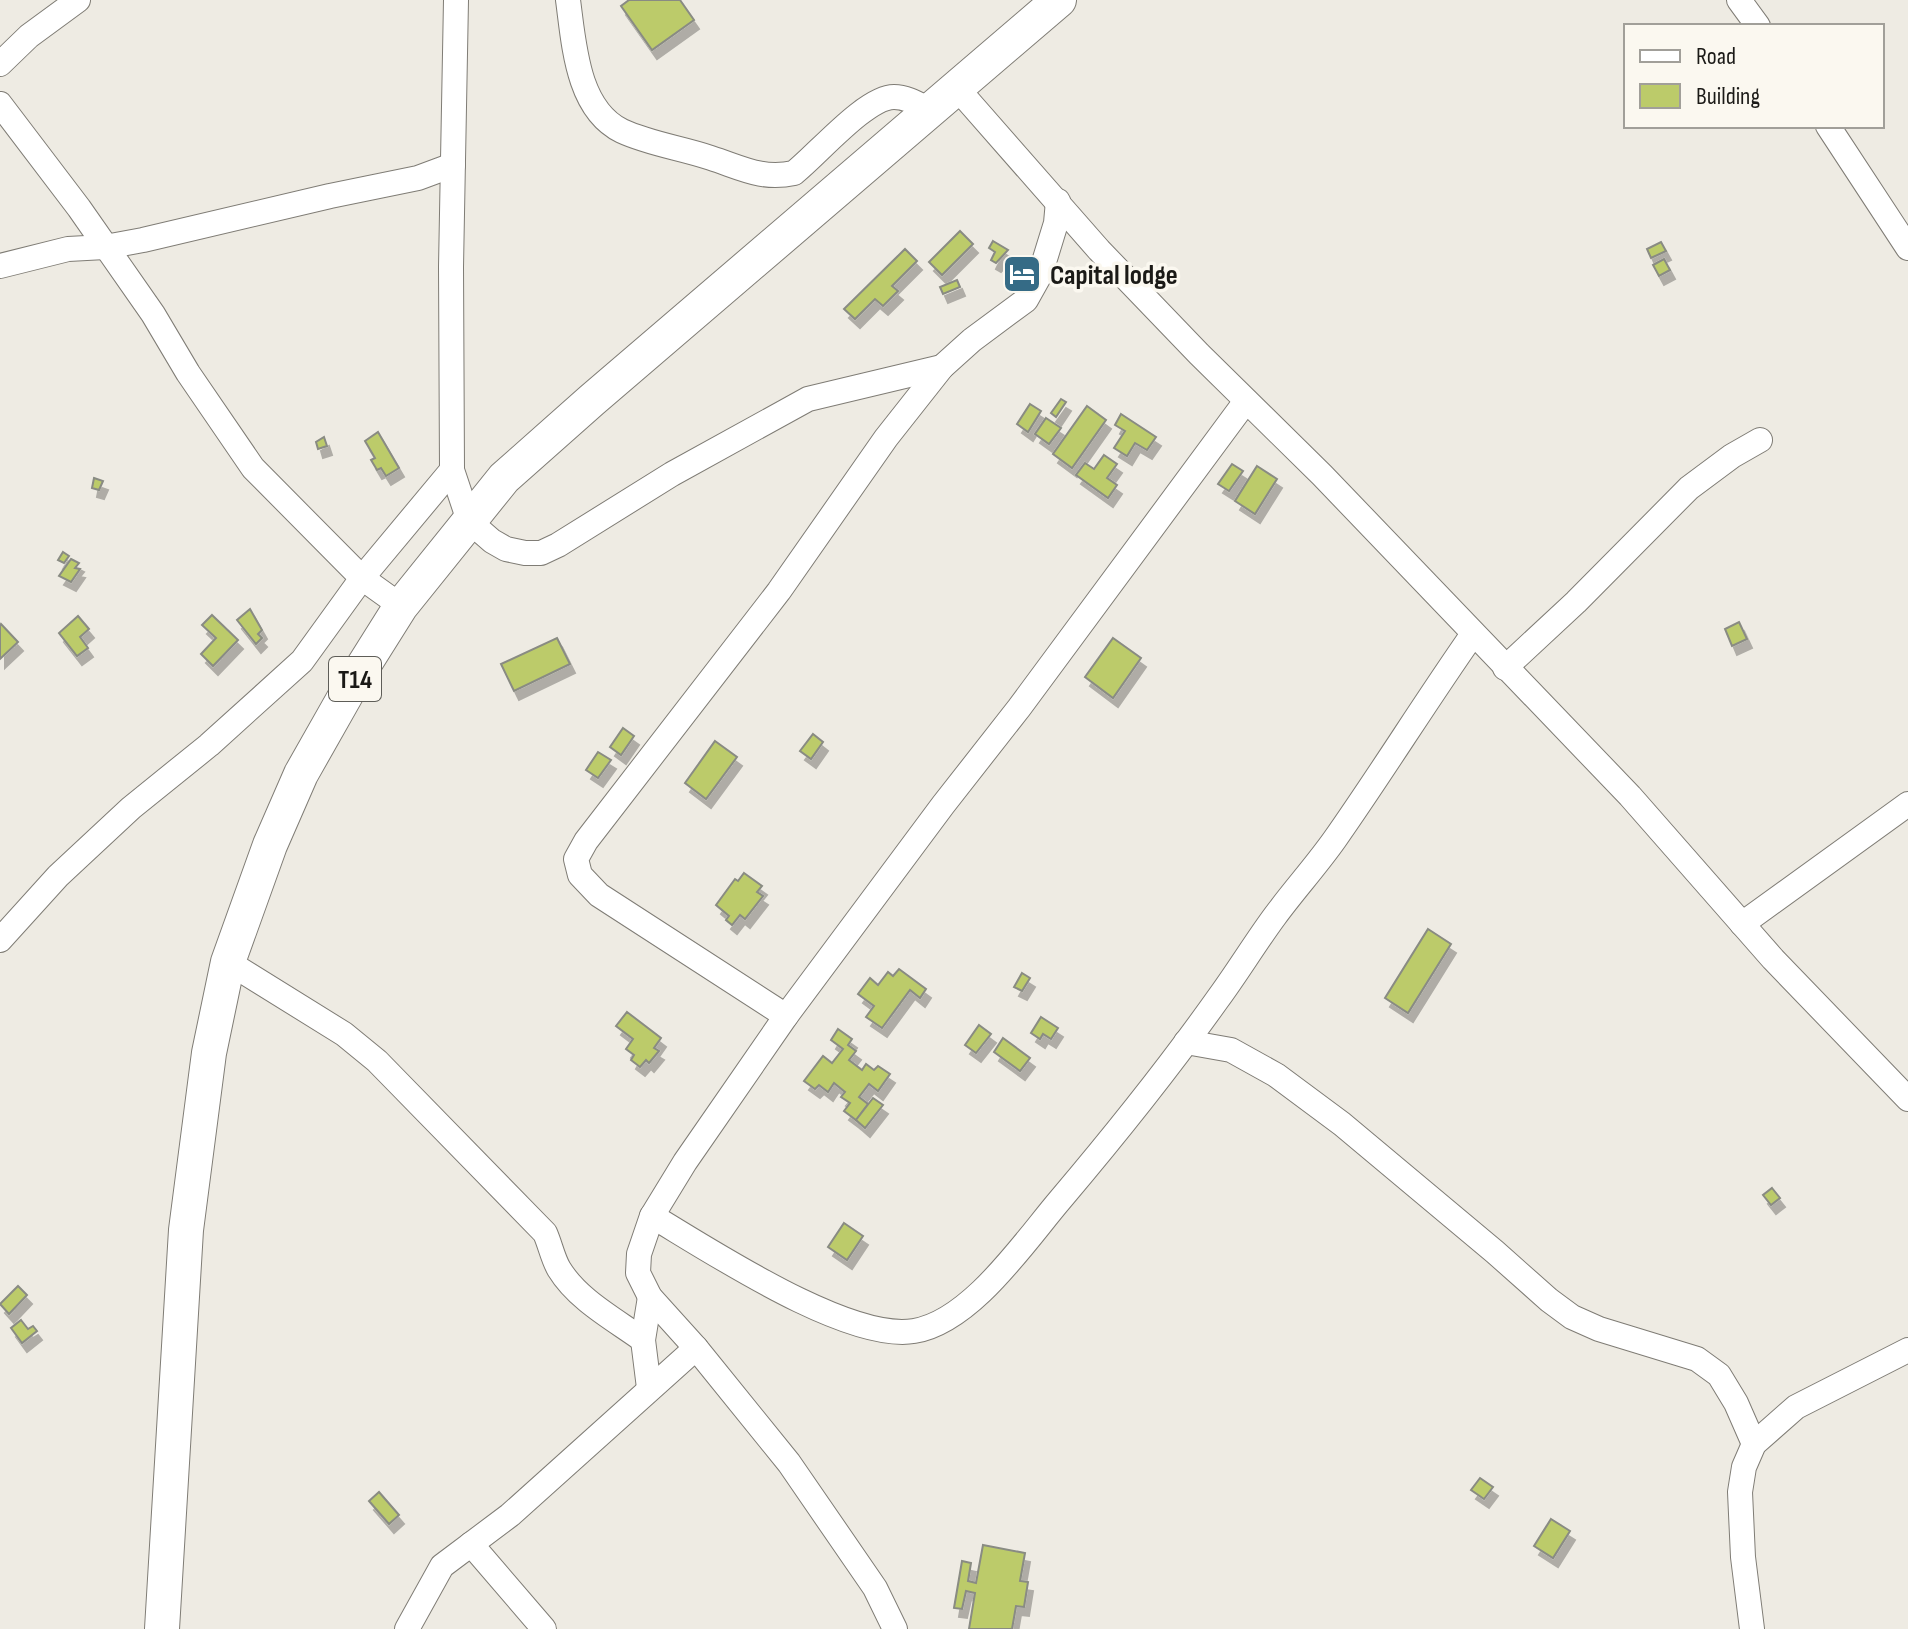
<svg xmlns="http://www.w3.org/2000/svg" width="1908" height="1629" viewBox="0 0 1908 1629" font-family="'Sofia Sans Condensed',sans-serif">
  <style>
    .building { fill: #bccb6a; stroke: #898b83; stroke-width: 2; filter: url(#shadow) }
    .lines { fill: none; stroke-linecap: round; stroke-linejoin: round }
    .minor-casing { stroke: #7f7c75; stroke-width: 26 }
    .highway-casing { stroke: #7f7c75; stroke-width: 36 }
    .minor { stroke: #fff; stroke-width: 24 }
    .highway { stroke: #fff; stroke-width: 34 }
    .labels { text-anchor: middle; stroke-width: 7; stroke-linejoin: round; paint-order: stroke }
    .shield { fill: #fbf8f0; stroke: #5e5d58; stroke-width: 2 }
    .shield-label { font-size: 26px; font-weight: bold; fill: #1b1a17 }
    .poi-label { font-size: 28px; font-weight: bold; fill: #1b1a17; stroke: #fbf8f0; text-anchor: start }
  </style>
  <defs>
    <filter id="shadow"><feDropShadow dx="5" dy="9" stdDeviation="0" flood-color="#0004"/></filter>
  </defs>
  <rect width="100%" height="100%" fill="#eeebe3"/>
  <g class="building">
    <path d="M629,0H680L694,20L652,50L621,6Z"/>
    <path d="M960,231L973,244L942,275L929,262Z"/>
    <path d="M993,241L1008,250L996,263L991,260L995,252L989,248Z"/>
    <path d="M1661,242L1666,251L1651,258L1647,249Z"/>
    <path d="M905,249L917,261L892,286L898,291L883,306L875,299L855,319L844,309Z"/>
    <path d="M1664,259L1670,270L1659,276L1653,265Z"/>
    <path d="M957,280L960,287L943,294L940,287Z"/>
    <path d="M1061,399L1066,402L1056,417L1051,413Z"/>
    <path d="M1030,404L1041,411L1028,432L1017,424Z"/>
    <path d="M1087,406L1106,420L1072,468L1053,454Z"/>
    <path d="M1121,414L1156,437L1147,450L1135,443L1127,456L1114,448L1125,431L1115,425Z"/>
    <path d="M1046,418L1061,428L1049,444L1035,434Z"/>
    <path d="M378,432L399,468L386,476L381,468L377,470L371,460L375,458L365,441Z"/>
    <path d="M324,437L327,446L318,449L316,442Z"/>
    <path d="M1104,455L1117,464L1107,478L1117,485L1108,498L1076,475L1085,463L1094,469Z"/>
    <path d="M1232,464L1243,471L1229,491L1218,484Z"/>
    <path d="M1257,466L1277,479L1255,514L1235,501Z"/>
    <path d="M94,478L103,481L99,490L92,488Z"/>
    <path d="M63,552L69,556L64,563L58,560Z"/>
    <path d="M71,559L79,563L75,568L80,569L71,582L59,576Z"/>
    <path d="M250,609L262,630L258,634L262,638L256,644L237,620Z"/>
    <path d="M212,615L238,640L213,666L201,654L216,638L202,625Z"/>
    <path d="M78,616L89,629L80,637L88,648L77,656L59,633Z"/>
    <path d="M1739,622L1747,639L1732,646L1725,629Z"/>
    <path d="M1,624L18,642L0,659V626Z"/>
    <path d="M557,638L570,664L514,691L501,664Z"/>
    <path d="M1113,638L1141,658L1113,698L1085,677Z"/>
    <path d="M623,728L634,736L621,755L610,747Z"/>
    <path d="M813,734L823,742L811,759L800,751Z"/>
    <path d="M715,741L737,757L706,799L685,783Z"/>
    <path d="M598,752L611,760L598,778L586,770Z"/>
    <path d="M744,873L762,886L757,892L763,896L745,919L740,915L732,925L726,920L729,916L716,905L735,879L738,881Z"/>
    <path d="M1428,929L1451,944L1408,1013L1385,998Z"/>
    <path d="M899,969L926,989L920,998L910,990L882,1028L866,1017L874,1006L858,994L870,978L878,985L888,972L893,976Z"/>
    <path d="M1022,973L1030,978L1022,991L1014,987Z"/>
    <path d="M627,1012L661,1038L654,1048L659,1051L649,1063L646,1060L640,1067L631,1060L634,1055L626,1049L633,1039L616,1026Z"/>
    <path d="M1041,1017L1058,1028L1051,1039L1043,1034L1040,1039L1031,1033Z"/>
    <path d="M979,1025L991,1034L976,1053L965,1045Z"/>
    <path d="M838,1029L852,1039L848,1045L856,1051L849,1060L862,1070L866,1064L874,1070L878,1066L890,1074L878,1091L869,1084L859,1097L868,1104L856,1120L844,1111L850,1103L841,1097L845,1092L834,1083L828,1092L819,1085L815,1089L804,1081L823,1056L832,1063L843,1049L831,1040Z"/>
    <path d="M1003,1038L1030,1058L1020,1071L994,1052Z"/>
    <path d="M873,1098L883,1105L865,1128L856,1120Z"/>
    <path d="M1772,1188L1780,1198L1771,1205L1763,1195Z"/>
    <path d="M844,1223L863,1236L847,1260L828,1247Z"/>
    <path d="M18,1286L27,1295L9,1314L0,1304Z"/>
    <path d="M21,1320L28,1329L33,1326L37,1331L22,1343L11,1328Z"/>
    <path d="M1480,1478L1493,1487L1484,1499L1471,1490Z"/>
    <path d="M379,1492L399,1515L389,1524L369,1501Z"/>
    <path d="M1551,1519L1570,1531L1553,1558L1534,1546Z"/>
    <path d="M983,1545L1025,1553L1020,1581L1028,1582L1024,1607L1016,1606L1012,1629H969L975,1593L966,1591L962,1609L954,1608L962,1561L971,1563L968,1581L976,1583Z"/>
  </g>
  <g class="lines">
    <g class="minor-casing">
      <g id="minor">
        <path d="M456,0L451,267L452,470L469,521L492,541L506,549L525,553H541L558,545L672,474L808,399L942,367"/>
        <path d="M568,0C574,44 577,109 622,131C650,144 682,148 711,158C742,168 762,180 794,173C818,154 866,97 894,97C907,97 918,104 930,110"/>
        <path d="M1739,0L1758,26"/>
        <path d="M0,64L29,36L78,0"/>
        <path d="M956,87L1099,250L1199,354L1322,475L1630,796L1773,959L1908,1099"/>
        <path d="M0,104L79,208L153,314L188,373L253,468L362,578L401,606"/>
        <path d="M1828,126L1908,248"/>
        <path d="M0,266L68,249L105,247L143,240L330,196L418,178L453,165"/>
        <path d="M1505,668L1576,602L1689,488L1732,456L1760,440"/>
        <path d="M1742,924L1908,804"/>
        <path d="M0,940L58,876L131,808L209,745L302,661L362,578L452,470"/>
        <path d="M228,962L344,1034L377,1061L545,1233C550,1244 553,1259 559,1269C578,1300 614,1319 643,1340"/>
        <path d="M786,1016L599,895L580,875L576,859L586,841L779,591L886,438L942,367L972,340L1026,300L1040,275L1056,223L1058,201"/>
        <path d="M1186,1042L1231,1050L1276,1075L1342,1124L1495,1252L1549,1300L1572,1317L1599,1329L1697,1359L1719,1375L1736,1403L1754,1444"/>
        <path d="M652,1216C711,1251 848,1342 914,1331C971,1322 1025,1241 1060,1200C1115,1135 1168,1069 1217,1000C1237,973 1255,943 1275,916C1294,890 1316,866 1335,839C1382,772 1426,701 1473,634"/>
        <path d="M649,1388L643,1340L650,1297"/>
        <path d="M471,1544L544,1629"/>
        <path d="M407,1629L442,1566L510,1515L696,1348"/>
        <path d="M895,1629L875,1588L789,1463L696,1348L650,1297L638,1273L639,1254L652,1216L685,1162L786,1016L943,805L1019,708L1246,401"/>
        <path d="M1752,1629L1743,1557L1740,1492L1744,1467L1754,1444L1796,1407L1908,1350"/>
      </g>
    </g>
    <g class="highway-casing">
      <path id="highway" d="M162,1629L186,1230L209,1053L228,962L270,845L301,774L352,684L401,606L504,478L592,400L1059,0"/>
    </g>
    <use href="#minor" class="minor"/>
    <use href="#highway" class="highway"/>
  </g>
  <defs>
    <g id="hotel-square" transform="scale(2)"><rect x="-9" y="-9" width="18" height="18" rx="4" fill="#356b86" stroke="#fbf8f0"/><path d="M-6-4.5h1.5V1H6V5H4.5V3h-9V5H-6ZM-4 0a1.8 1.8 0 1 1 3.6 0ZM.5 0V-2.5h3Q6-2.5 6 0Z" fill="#fff"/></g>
  </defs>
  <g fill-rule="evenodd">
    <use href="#hotel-square" x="1022" y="274"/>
  </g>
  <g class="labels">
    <rect class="shield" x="329" y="657" width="52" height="44" rx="6"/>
    <g class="shield-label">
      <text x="355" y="688">T14</text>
    </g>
    <g class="poi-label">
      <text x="1050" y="284">Capital lodge</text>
    </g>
  </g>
  <rect x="1624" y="24" width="260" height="104" fill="#fbf8f0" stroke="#a19f99" stroke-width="2"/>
  <rect x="1640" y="50" width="40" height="12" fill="#ffffff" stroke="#a19f99" stroke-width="2"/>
  <text x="1696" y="64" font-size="24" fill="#1b1a17">Road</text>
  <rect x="1640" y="84" width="40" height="24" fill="#bccb6a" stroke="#a19f99" stroke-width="2"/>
  <text x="1696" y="104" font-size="24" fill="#1b1a17">Building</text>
</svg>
